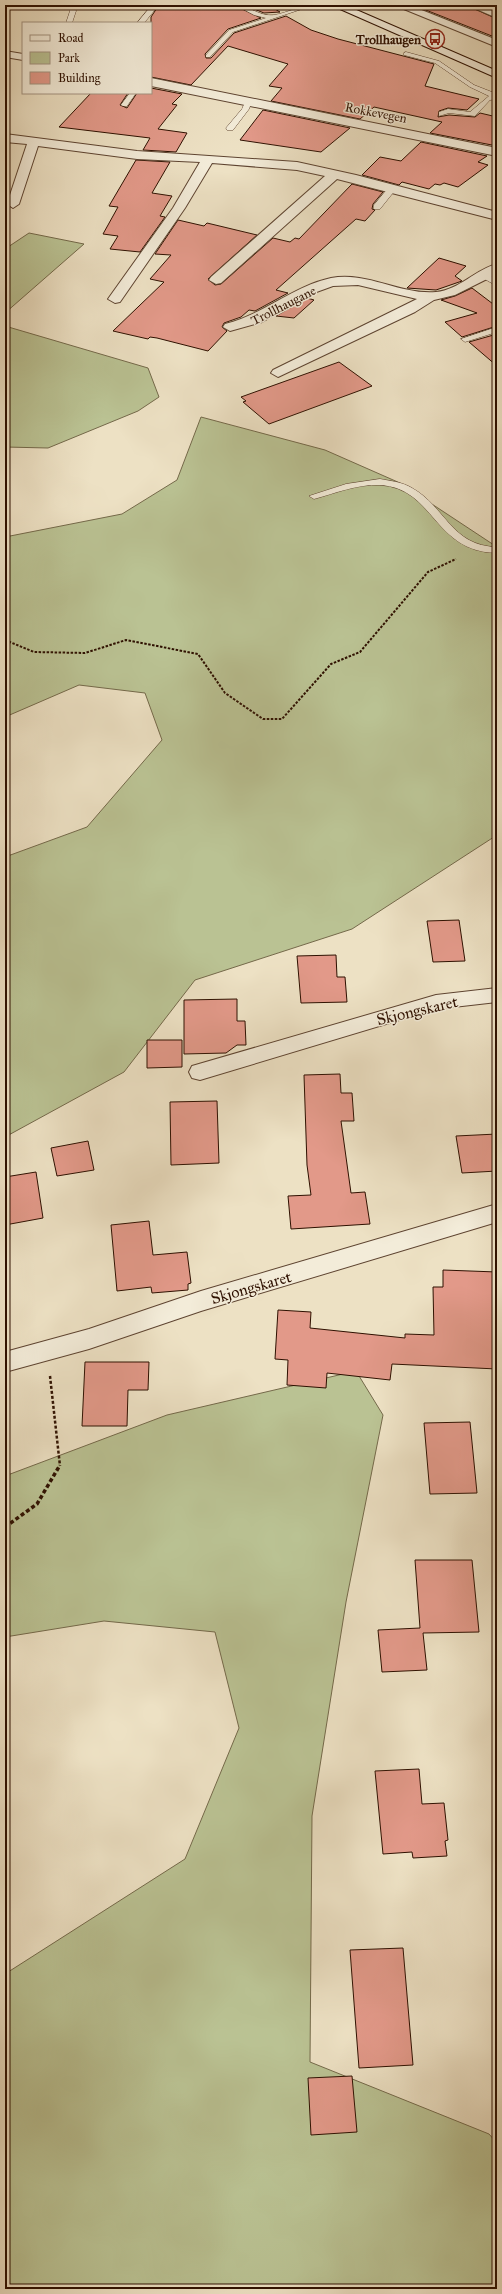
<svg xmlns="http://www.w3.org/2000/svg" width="502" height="2294" viewBox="0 0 502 2294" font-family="'IM FELL Great Primer',serif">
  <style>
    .green { fill: #bac293; stroke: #74694a }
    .building { fill: #e29989; stroke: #2e1000 }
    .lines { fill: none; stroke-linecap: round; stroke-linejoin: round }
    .service-casing { stroke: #5e4431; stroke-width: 1 }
    .minor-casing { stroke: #5e4431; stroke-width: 2 }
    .secondary-casing { stroke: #2e1000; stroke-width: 2 }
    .path-far2 { stroke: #2e1000; stroke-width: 2; stroke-dasharray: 2.5 1.5; stroke-linecap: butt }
    .path-far1 { stroke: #2e1000; stroke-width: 2.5; stroke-dasharray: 3 2; stroke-linecap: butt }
    .path { stroke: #2e1000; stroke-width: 3.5; stroke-dasharray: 4 2.5; stroke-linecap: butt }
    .service { fill: #f3ecd9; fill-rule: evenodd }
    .minor { fill: #f3ecd9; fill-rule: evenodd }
    .secondary { fill: #f3ecd9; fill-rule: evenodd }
    .labels { text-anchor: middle; stroke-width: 3; stroke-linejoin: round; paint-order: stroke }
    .far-poi-label { font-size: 13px; font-weight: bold; fill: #2e1000; stroke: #f3ecd9; text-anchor: end }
    .far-street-label { font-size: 13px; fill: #2e1000; stroke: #f3ecd9 }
    .street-label { font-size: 16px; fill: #2e1000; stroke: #f3ecd9 }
  </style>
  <rect width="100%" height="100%" fill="#ede1c4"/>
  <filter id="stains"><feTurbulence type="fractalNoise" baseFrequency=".005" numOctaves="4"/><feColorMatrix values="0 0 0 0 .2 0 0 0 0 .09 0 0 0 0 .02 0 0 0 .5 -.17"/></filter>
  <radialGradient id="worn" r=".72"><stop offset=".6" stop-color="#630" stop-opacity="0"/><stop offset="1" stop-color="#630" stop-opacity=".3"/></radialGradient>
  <g class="green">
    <path d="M29,233L84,244L5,313V249Z"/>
    <path d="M5,326L148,368L159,397L138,411L48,448L5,447Z"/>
    <path d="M201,417L325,450L400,483L497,547V835L352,929L195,980L124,1072L5,1137V857L87,827L162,740L145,693L79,685L5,717V537L122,514L177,480Z"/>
    <path d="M356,1371L383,1415L346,1602L312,1816L310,2062L489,2134L497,2143V2289H5V1974L185,1859L239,1728L215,1632L104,1621L5,1637V1476L167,1415Z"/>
  </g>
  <g class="building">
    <path d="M159,5H234L261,18L228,29L205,54L206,58H211L234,33L286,16L311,30L338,39L434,64L425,86L479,99L467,110L448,108L439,111L438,117L449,115L475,117L480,113L497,117V146L430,133L442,122L374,107L360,119L271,101L282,88L269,86L288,64L228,46L191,85L151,77V17Z"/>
    <path d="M244,5H268L280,12L264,13Z"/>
    <path d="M413,5H466L497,19V38Z"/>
    <path d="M151,88L182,94L172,104L177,105L158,129L187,133L176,152L143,150L150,138L59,127L91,93H128L120,105L127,108L137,93H151Z"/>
    <path d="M263,110L350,128L321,152L240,140Z"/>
    <path d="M421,142L487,156L478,162L488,165L458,187L444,183L440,185L435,184L429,189L402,182L399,185L362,175L380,157L401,161Z"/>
    <path d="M136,160L170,162L152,193L172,196L160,216L165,217L140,252L110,249L118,236L103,234L118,207L109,206Z"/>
    <path d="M352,184L383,192L373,204L372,209L375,210L365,221L356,219L276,290L288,293L255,311L249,310L241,317L224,323L222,327L227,331L208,351L157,338L150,337L148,339L113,331L164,282L150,279L171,255L155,254L178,220L204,226L207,223L257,235L208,279L215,285L221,284L273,238L290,242L295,238L299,239Z"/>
    <path d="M439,258L466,266L455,276L462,281L436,290L407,288Z"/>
    <path d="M472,288L497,307V326L462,337L445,322L477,313L441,300L455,296Z"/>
    <path d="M307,298L314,300L294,318L276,316Z"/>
    <path d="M497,334V366L469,342Z"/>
    <path d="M339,362L372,386L269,424L243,402L246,401L241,397Z"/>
    <path d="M459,920L465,961L433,962L427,921Z"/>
    <path d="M336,955L337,977H345L347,1002L301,1003L297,956Z"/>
    <path d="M237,999V1021H245L246,1045H237L226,1053L184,1054V1000Z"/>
    <path d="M147,1040H182V1067L147,1068Z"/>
    <path d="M340,1074L341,1093H352L354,1121H341L351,1193L365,1192L370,1224L291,1229L288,1196L311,1195L307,1165L304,1075Z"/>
    <path d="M217,1101L219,1163L171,1165L170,1102Z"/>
    <path d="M497,1134V1171L462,1173L456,1136Z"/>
    <path d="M88,1141L94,1170L57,1176L51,1148Z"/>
    <path d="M36,1172L43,1218L5,1225V1177Z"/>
    <path d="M149,1221L153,1255L187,1252L191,1283L188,1284V1290L152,1293L151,1287L117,1291L111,1225Z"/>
    <path d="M443,1270L497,1272V1369L392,1364L390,1380L327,1373L326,1388L287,1385L288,1360L275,1359L278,1310L311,1312L310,1328L405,1338V1334L434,1335L433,1287H443Z"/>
    <path d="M85,1362H149L148,1390H128L127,1426H82Z"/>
    <path d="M470,1422L477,1493L430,1494L424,1423Z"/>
    <path d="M415,1560H472L479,1632L423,1633L427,1670L382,1672L378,1630L420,1628Z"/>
    <path d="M419,1769L422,1804L444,1803L448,1840L445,1841L447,1856L413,1858L412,1852L383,1854L375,1771Z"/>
    <path d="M403,1948L413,2065L359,2068L350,1950Z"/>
    <path d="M352,2076L357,2132L311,2135L308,2078Z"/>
  </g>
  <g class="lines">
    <g class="service-casing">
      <g id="service">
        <path d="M68,5H74L76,11L72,23H66L70,11Z"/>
        <path d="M152,5L158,6L144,23H137Z"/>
        <path d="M235,5C248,5 260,17 274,15C288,13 300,5 314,5L233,32L210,57H206V55L229,30L266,18L254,15Z"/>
        <path d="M406,52L439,61L474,85L497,94V99L490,100L475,116L449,113L439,116V112L448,109L470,112L489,96L470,87L435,63L404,55V53Z"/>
        <path d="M130,93H136L127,106H123L121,105Z"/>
        <path d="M246,100L252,101L249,109L233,130H227L226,128L242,109Z"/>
        <path d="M389,187L396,189L380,209H374V205Z"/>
        <path d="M481,273H487L497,280V286L481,277Z"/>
        <path d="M497,327V332L465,342L461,339Z"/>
        <path d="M380,479C391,481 402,482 412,488C446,507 451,546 497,547V553C433,552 435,488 380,485C357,484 336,493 314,499L309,496L346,484Z"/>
      </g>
    </g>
    <g class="minor-casing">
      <g id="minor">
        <path d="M394,5H409L497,40V47Z"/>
        <path d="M467,5H482L497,11V18Z"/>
        <path d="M5,51L23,54V60L5,57Z"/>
        <path d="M151,78L497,148V156L151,86Z"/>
        <path d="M5,134L137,151L297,162L356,175L497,212V220L337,179L221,283L216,284L209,280L211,277L325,176L297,170L212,163L185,208L120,302L115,303L108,299L173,208L200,162L137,159L38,146L19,204L13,208L7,204L27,144L5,142Z"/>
        <path d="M497,264V274L455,295L434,300L415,312L278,377L271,373L273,370L417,299L358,285L333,286L311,294L262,322L230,331L223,327L225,324C263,315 293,286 331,278C367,271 400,295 436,292C459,290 476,269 497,264Z"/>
        <path d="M497,988V1002L436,1009L200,1080L192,1078L189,1072L192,1066L436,995Z"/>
        <path d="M497,1204V1222L201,1311L89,1349L5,1372V1352L89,1329L201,1291Z"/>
      </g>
    </g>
    <g class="secondary-casing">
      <path id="secondary" d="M331,5H345L497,71V78Z"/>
    </g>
    <path class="path-far2" d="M5,640L34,652L85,653L126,640L198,654L225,693L263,719H282L331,664L360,652L428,572L456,559"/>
    <path class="path-far1" d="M50,1376L60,1466"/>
    <path class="path" d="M5,1527L37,1504L60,1465"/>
    <use href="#service" class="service"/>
    <use href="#minor" class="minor"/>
    <use href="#secondary" class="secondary"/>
  </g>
  <defs>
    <g id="bus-ring" transform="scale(1)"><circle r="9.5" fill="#f3ecd9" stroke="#8f2418" stroke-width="1.5"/><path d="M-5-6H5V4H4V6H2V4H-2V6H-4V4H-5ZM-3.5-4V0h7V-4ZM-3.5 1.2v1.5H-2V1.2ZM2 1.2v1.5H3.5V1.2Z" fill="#8f2418"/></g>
  </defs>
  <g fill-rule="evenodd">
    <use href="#bus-ring" x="435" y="39"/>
  </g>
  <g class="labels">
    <g class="far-poi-label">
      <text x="421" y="44">Trollhaugen</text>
    </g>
    <g class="far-street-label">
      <text transform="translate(376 112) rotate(11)" y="5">Rokkevegen</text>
      <text transform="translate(283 305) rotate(-27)" y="5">Trollhaugane</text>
    </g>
    <g class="street-label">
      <text transform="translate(417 1010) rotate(-13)" y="6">Skjongskaret</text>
      <text transform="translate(251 1287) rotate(-16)" y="6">Skjongskaret</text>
    </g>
  </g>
  <rect width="502" height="2294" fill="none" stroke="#ede1c4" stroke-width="20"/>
  <rect x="6" y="6" width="490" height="2282" fill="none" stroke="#2e1000" stroke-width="2"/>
  <rect x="10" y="10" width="482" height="2274" fill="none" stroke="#2e1000"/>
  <rect x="22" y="22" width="130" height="72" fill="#f3ecd9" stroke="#a49482"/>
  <rect x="30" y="35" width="20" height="6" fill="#f3ecd9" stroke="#a49482"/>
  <text x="58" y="42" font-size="12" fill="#2e1000">Road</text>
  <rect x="30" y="52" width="20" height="12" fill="#bac293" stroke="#a49482"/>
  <text x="58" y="62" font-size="12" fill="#2e1000">Park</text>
  <rect x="30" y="72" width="20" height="12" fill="#e29989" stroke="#a49482"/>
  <text x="58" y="82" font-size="12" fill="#2e1000">Building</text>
  <rect width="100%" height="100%" filter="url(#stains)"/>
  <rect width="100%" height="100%" fill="url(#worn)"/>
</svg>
